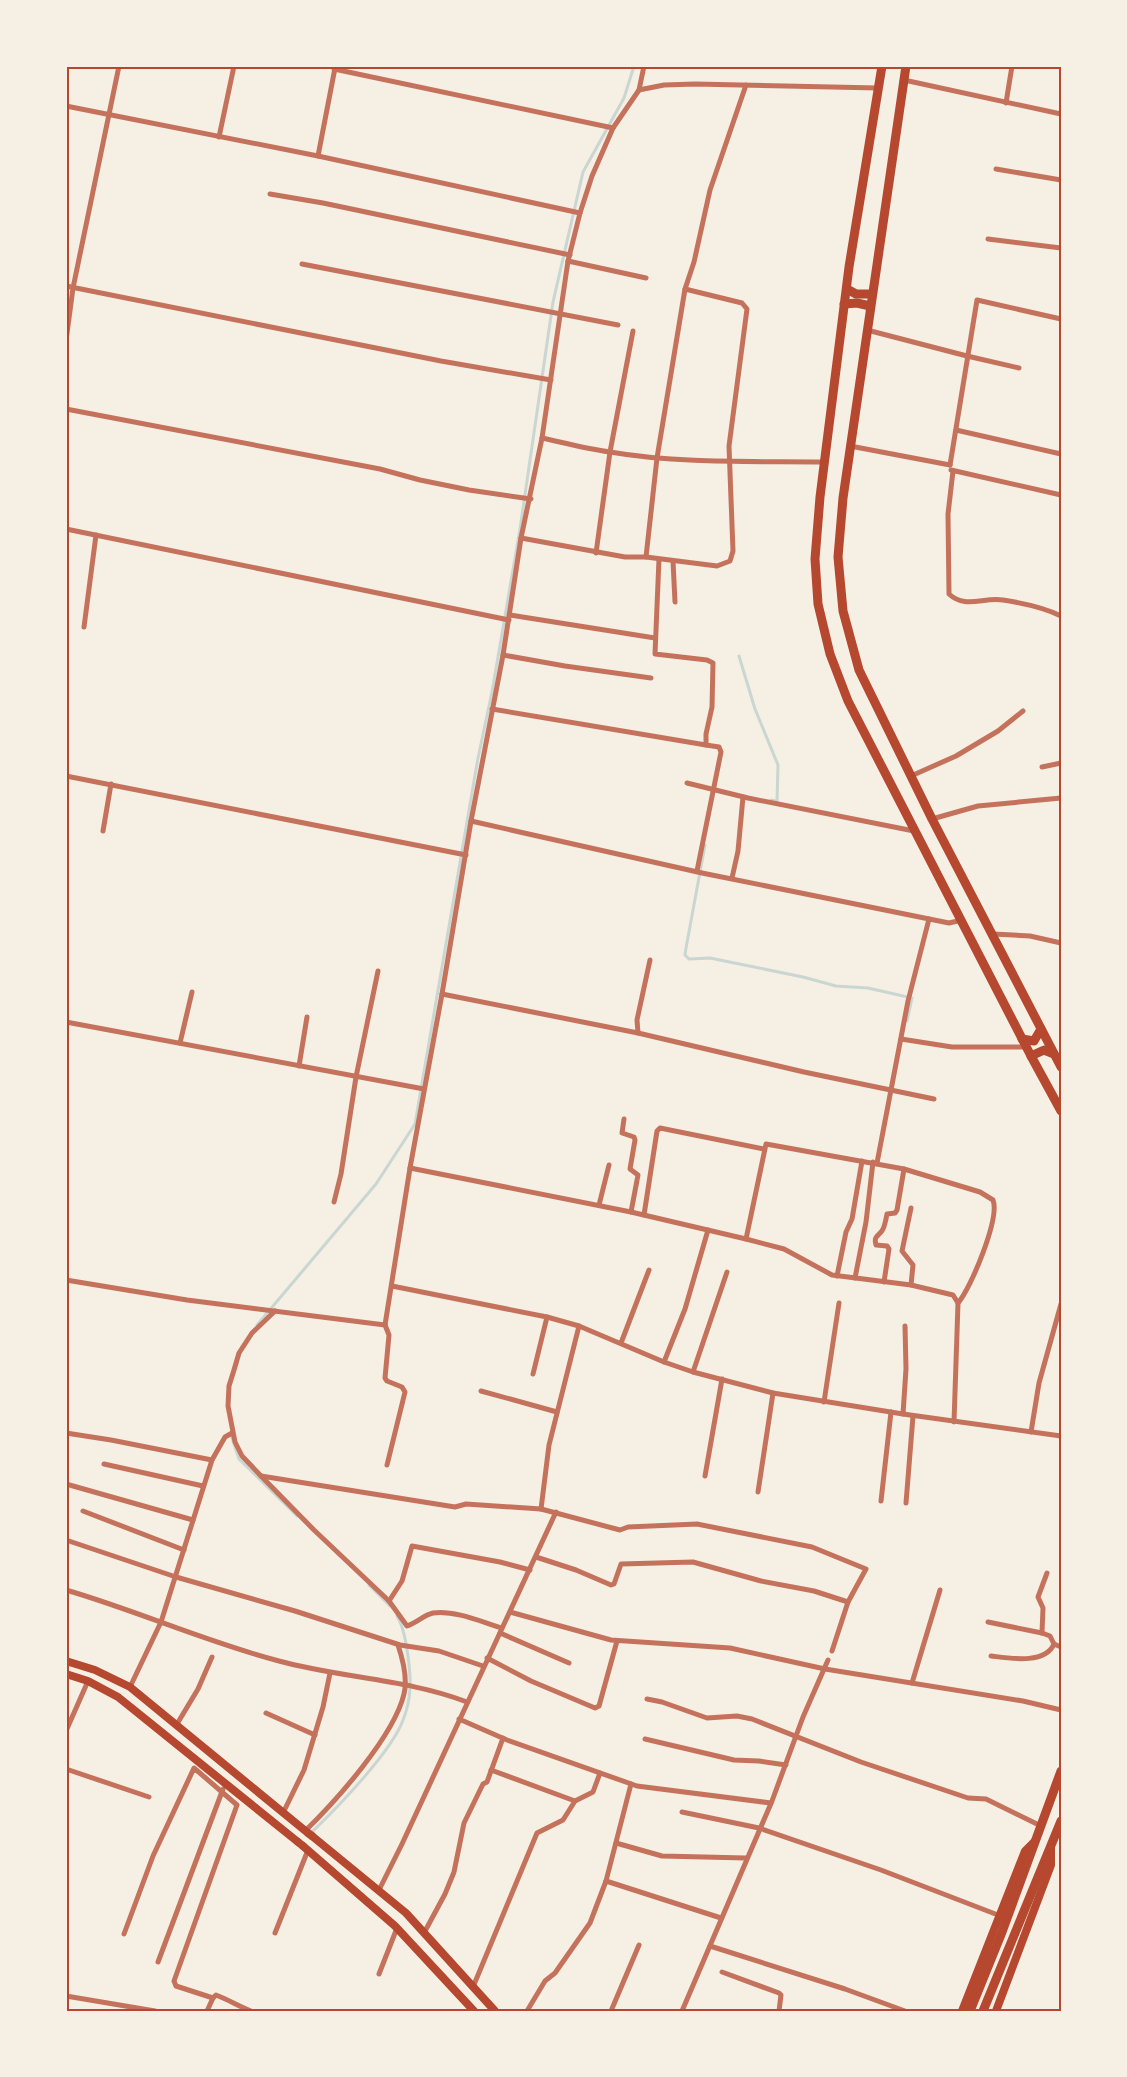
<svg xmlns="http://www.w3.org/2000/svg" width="1127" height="2077" viewBox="0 0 1127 2077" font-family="'IBM Plex Sans',sans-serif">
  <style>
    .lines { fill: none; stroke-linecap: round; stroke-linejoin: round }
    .stream { stroke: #c9d6d2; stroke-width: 3 }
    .minor { stroke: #c5725c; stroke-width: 5 }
    .secondary { stroke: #b5482f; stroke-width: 8 }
    .primary { stroke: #b5482f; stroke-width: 8 }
    .trunk { stroke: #b5482f; stroke-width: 9 }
    .neatline { fill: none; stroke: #b5482f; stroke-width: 2 }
  </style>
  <rect width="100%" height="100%" fill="#f6efe4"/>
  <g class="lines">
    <g class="stream">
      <path d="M739,656L755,709L778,765L777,801L771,800"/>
      <path d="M705,845L686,948L685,955L689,959L710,958L803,977L836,986L868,988L912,998L907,1021"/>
      <path d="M257,1325L376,1184L415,1124L478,758L492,692L520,529L553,302L583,172L624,98L634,66"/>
      <path d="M231,1435L239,1459L297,1516"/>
      <path d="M369,1585L390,1606"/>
      <path d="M313,1831C338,1807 392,1751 403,1720C412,1698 411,1679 408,1656C406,1643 404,1628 397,1616"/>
    </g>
    <g class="minor">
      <path d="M334,69L613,128"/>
      <path d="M904,80L1061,114"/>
      <path d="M639,90L664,85L695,84L878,88"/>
      <path d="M1006,103L1012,66"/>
      <path d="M66,106L318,156L580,213"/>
      <path d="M219,137L234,66"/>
      <path d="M318,156L335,68"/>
      <path d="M996,169L1061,180"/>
      <path d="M270,194L323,203L570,255"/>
      <path d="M988,239L1061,248"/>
      <path d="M568,261L646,278"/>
      <path d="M302,264L618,325"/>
      <path d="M66,286L441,361L551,380"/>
      <path d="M867,330L967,356L1019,368"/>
      <path d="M66,341L73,288L119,66"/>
      <path d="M66,409L380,469L420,480L469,490L531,499"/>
      <path d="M956,430L1061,454"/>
      <path d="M542,438C565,443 587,449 610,452C680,464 754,461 825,462"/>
      <path d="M850,446L950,465"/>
      <path d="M950,465L977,300L1061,319"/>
      <path d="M951,470L1061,495"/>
      <path d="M953,471L948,514L949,594C965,609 983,597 1003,600C1022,603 1043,607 1061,616"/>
      <path d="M66,529L509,620"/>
      <path d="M521,538L625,557H646L717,566L730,561L733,551L729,446L747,309L742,303L685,289"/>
      <path d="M596,553L610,452L633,331"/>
      <path d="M646,557L657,458L685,289L694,262L710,190L746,85"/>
      <path d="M659,559L655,654L707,660L713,663L712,707L706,734V745L719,747L721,752L697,871"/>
      <path d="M673,561L675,602"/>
      <path d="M510,615L655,638"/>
      <path d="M84,627L96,535"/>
      <path d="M503,655L565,666L651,678"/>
      <path d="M492,709L706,745"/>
      <path d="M1042,767L1061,763"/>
      <path d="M66,776L466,855"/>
      <path d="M911,776L956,756L998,731L1023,711"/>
      <path d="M687,783L748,798L914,831"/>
      <path d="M932,819L978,806L1061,798"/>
      <path d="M471,821L702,873L949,923L962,920"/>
      <path d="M103,831L111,784"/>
      <path d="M732,878L738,851L743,797"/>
      <path d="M993,934L1030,936L1061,943"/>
      <path d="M442,994L638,1033L804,1072L934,1099"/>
      <path d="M66,1022L424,1089"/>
      <path d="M638,1033L637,1020L650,960"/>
      <path d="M901,1039L952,1047H1026"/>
      <path d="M180,1043L192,992"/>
      <path d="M299,1066L307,1017"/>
      <path d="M624,1119L622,1133L634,1137L635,1140L630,1169L638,1175L631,1212"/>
      <path d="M877,1163L908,1001L929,919"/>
      <path d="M410,1168L631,1212L746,1239L784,1249L832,1275L911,1285L953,1295L958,1303L954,1422"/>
      <path d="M334,1202L341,1174L356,1077L378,971"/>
      <path d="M599,1205L609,1165"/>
      <path d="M911,1208L902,1251L913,1265L911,1285"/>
      <path d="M644,1215L657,1131L660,1128L764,1149"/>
      <path d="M746,1239L766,1144L904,1169L980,1192L993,1200C1000,1218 971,1288 958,1303"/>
      <path d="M837,1276L846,1232L852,1219L862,1161"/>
      <path d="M855,1278L866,1222L873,1162"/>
      <path d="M66,1280L187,1300L385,1325"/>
      <path d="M884,1282L889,1249L887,1246L876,1245C873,1235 880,1236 883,1229C885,1225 886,1219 887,1214L895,1213L897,1210L904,1169"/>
      <path d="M392,1286L547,1317L579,1326L664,1362L693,1372L773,1393L903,1414L1061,1436"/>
      <path d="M275,1311L252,1333L239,1353L234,1370L229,1386L228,1406L235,1442L242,1456L261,1476L314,1530L389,1601L407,1626C416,1623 424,1615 433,1613C455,1610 482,1622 502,1628"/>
      <path d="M385,1325L410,1168L442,994L471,821L503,655L521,538L542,438L568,261L580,213L592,176L613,128L639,90L644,66"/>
      <path d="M385,1325L389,1335L385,1378L387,1381L402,1387L405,1392L387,1465"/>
      <path d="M621,1343L649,1270"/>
      <path d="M664,1362L685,1309L708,1230"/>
      <path d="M693,1372L727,1272"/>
      <path d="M533,1374L547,1317"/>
      <path d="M481,1391L557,1412"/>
      <path d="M824,1402L839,1303"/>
      <path d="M903,1414L906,1369L905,1326"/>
      <path d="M1031,1432L1039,1383L1061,1304"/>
      <path d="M66,1433L111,1440L212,1460"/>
      <path d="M104,1464L203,1486"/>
      <path d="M261,1476L455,1507L466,1504L541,1509L620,1530L628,1527L697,1524L812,1547L866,1569L848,1602L832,1651"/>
      <path d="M705,1476L722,1379"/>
      <path d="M66,1484L193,1520"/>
      <path d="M758,1492L773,1393"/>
      <path d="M881,1501L891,1412"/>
      <path d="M906,1503L913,1416"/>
      <path d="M541,1509L549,1445L579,1326"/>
      <path d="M83,1511L184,1550"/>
      <path d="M66,1540L176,1577L295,1611L400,1645L439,1651L483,1666"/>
      <path d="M536,1557L576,1570L611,1585L614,1584L621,1564L693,1562L761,1581L814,1591L848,1602"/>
      <path d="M66,1590C138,1611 206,1642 279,1661C341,1678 407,1679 467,1702"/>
      <path d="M389,1601L402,1581L412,1546L500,1562L530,1570"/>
      <path d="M510,1612L611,1640L730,1648L825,1669L1023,1701L1061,1710"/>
      <path d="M988,1622L1042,1633L1050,1636L1054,1644L1061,1647"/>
      <path d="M500,1633L569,1663"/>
      <path d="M1042,1633L1043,1608L1038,1597L1047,1573"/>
      <path d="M991,1656C1008,1658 1045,1665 1054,1644"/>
      <path d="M487,1658L531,1681L595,1708L599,1706L617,1641"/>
      <path d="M912,1683L940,1590"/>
      <path d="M130,1687L161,1622L212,1460L225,1437L232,1433"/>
      <path d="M647,1699L662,1702L707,1718L737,1716L752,1719L861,1762L968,1798L986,1799L1041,1826"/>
      <path d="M266,1713L315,1735"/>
      <path d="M459,1719L507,1740L637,1786L771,1803"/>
      <path d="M177,1724L198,1689L212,1657"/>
      <path d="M66,1731L88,1681"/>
      <path d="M645,1739L734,1760L759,1761L786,1765"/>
      <path d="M66,1769L149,1797"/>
      <path d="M491,1770L575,1801"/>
      <path d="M682,1812L759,1828L881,1870L998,1915"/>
      <path d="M283,1813L304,1770L323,1707L330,1673"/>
      <path d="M305,1831C336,1801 394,1736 404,1694C408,1678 403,1660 398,1645"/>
      <path d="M616,1843L662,1856L746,1858"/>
      <path d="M606,1881L721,1918"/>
      <path d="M379,1890L402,1844L556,1512"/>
      <path d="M275,1933L308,1850"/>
      <path d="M424,1933L445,1894L454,1872L464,1823L483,1784L487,1782L503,1738"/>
      <path d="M124,1934L153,1856L194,1768L237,1805L174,1981L176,1986L213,1998"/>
      <path d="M710,1946L845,1989L905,2011"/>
      <path d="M158,1962L223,1789"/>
      <path d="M722,1972L779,1993L781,1995L779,2011"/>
      <path d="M379,1974L397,1928"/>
      <path d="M473,1987L537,1833L563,1820L575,1801L593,1792L600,1773"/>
      <path d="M66,1996L155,2011"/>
      <path d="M213,1998L216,1995C229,2000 238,2006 251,2011"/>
      <path d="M207,2011L213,1998"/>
      <path d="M527,2011L545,1981L555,1973L590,1923L606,1881L631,1784"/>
      <path d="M611,2011L639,1945"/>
      <path d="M682,2011L772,1801L803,1717L828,1660"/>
    </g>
    <g class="secondary">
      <path d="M66,1661L95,1670L130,1687L308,1833"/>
      <path d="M66,1674L88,1681L118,1697L298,1842"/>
      <path d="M312,1836L406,1913L495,2011"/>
      <path d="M303,1846L395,1926L474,2011"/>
    </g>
    <g class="primary">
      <path d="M308,1833L312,1836"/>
      <path d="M298,1842L303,1846"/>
      <path d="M962,2011L1025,1851L1035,1841"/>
      <path d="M996,2011L1051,1865V1847"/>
    </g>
    <g class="trunk">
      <path d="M882,66L849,267L820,497L815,559L818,604L830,654L848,701L1031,1056L1061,1111"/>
      <path d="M906,66L843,498L838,557L843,611L859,670L932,819L1061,1067"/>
      <path d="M847,289L856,294H872"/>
      <path d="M844,304L857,303L870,306"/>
      <path d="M1022,1039L1034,1041L1041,1029"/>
      <path d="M1031,1056L1044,1050L1054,1054"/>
      <path d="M970,2011L1002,1932L1061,1771"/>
      <path d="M983,2011L1061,1821"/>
    </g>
  </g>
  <rect width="1127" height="2077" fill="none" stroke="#f6efe4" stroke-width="135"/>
  <rect x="68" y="68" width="992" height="1942" class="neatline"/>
</svg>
